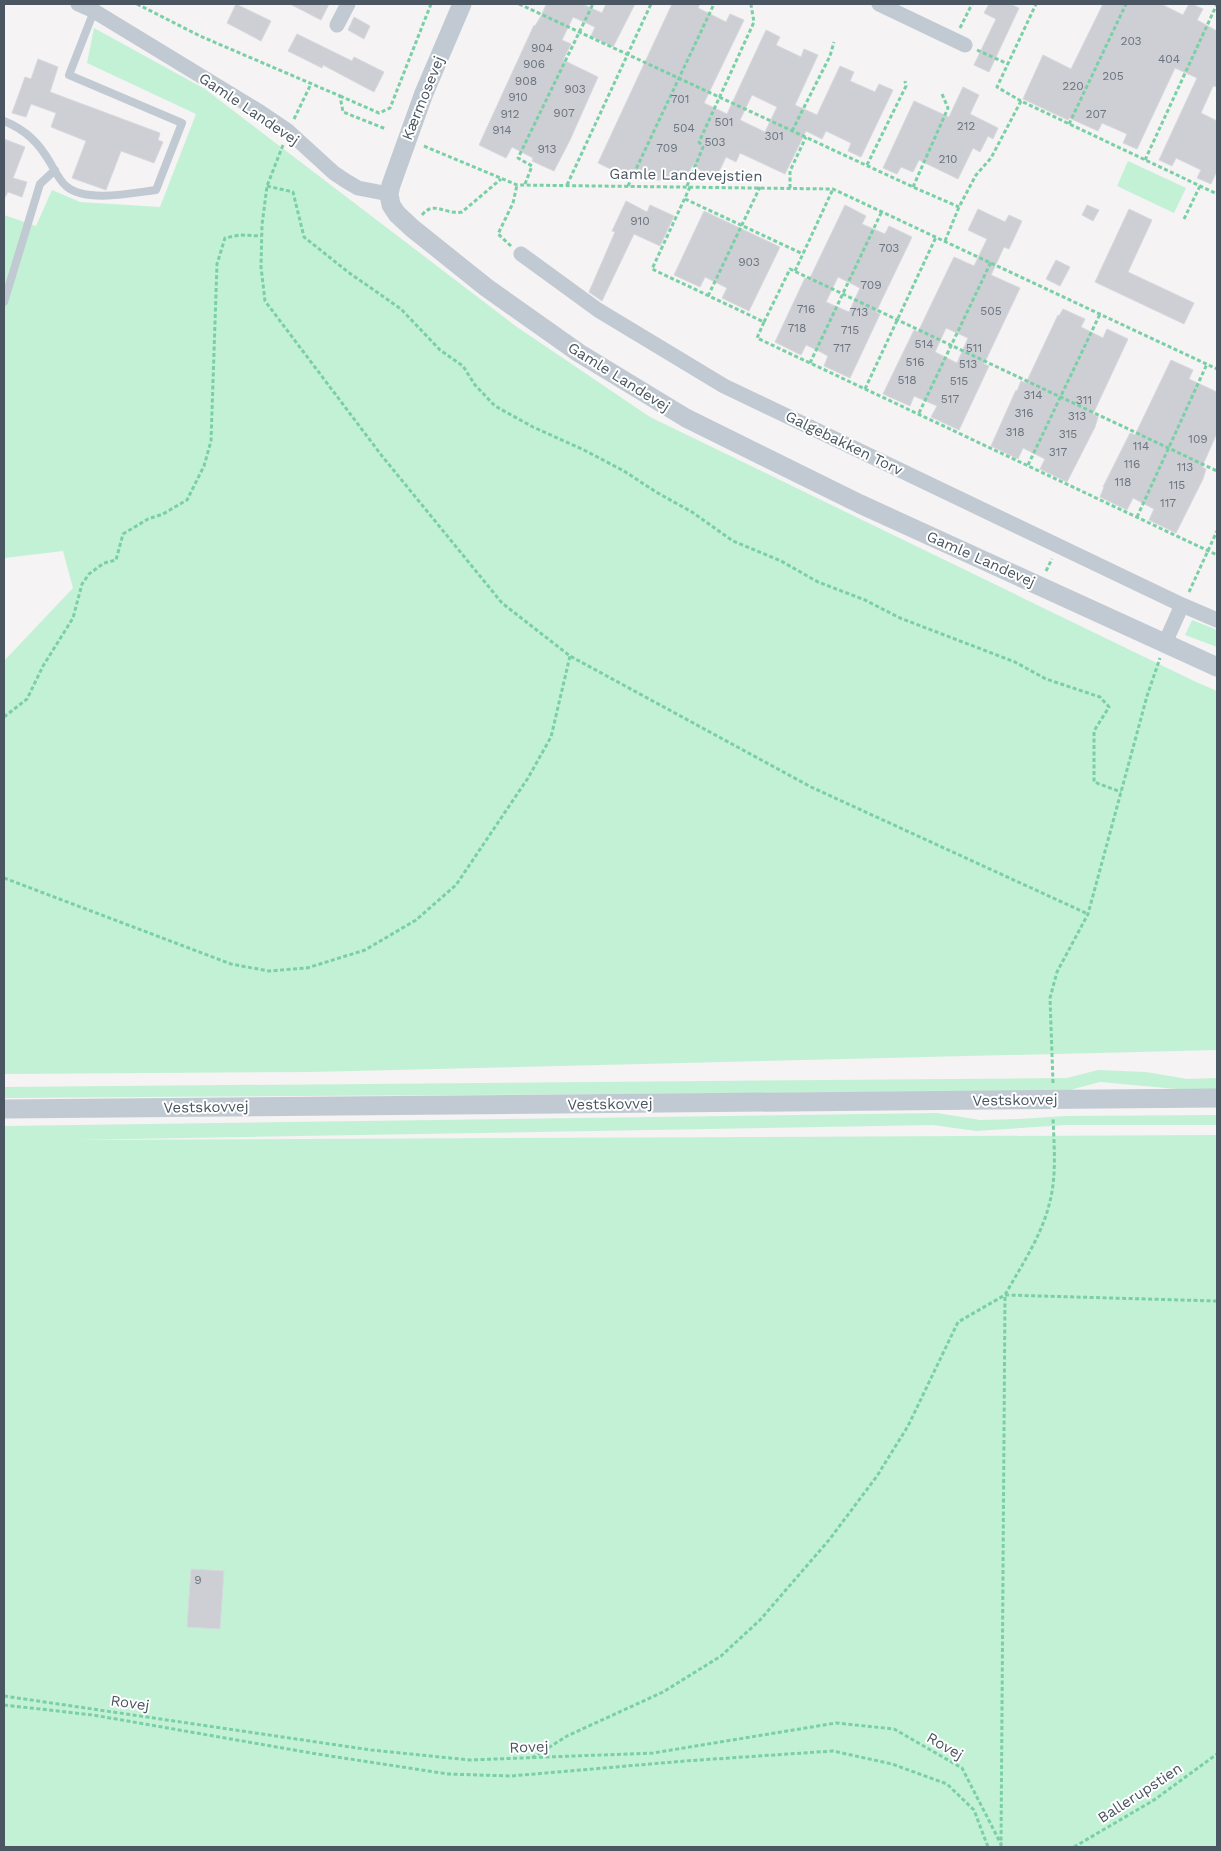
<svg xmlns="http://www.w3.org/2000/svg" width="1221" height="1851" viewBox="0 0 1221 1851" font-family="'Work Sans',sans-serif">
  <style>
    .green { fill: #c3f1d5 }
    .building { fill: #cdcfd5; stroke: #d7d9de; fill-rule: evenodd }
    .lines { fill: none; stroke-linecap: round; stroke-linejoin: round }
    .path { stroke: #7ad0a6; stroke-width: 3; stroke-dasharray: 4 2.5; stroke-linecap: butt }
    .service { stroke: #c1cad2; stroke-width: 8 }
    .minor { stroke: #c1cad2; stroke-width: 15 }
    .tertiary { stroke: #c1cad2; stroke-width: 19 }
    .labels { text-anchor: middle; stroke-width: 4; stroke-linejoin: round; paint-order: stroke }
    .number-label { font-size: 12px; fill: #6b747e }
    .street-label { font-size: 15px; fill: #4a5661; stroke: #fff }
  </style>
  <rect width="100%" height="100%" fill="#f5f3f3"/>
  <g class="green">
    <path d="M94,28L205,89L517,327L650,417L1196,682L1217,691V1050L310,1072L4,1074V661L73,588L63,551L4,558V215L36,226L52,190L80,202L160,207L196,114L87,63Z"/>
    <path d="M1128,161L1186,188L1174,213L1117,186Z"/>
    <path d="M1192,620L1217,630V647L1185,635Z"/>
    <path d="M1098,1070L1146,1072L1187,1079L1217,1078V1089L1188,1090L1100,1082L1066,1091L4,1098V1087L1067,1078Z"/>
    <path d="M937,1113L980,1120L1019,1119L1065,1116L1217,1115V1125H1066L976,1131L933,1125L73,1140L1217,1135V1847H4V1126Z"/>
  </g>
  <g class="building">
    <path d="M236,4L271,21L261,41L227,23Z"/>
    <path d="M290,4H329L321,20Z"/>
    <path d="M544,4H582L602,13L606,4H635L613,47L591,36L595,27L573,17L562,40L571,44L563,60L598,77L570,140L554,171L532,161L533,158L512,147L506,158L479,145L534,25L535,26L541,16L546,5Z"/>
    <path d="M672,4H700L698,8L726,22L730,14L744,20L704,103L727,114L766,30L780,37L776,45L801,57L804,49L818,55L795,105L817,115L840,66L854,72L850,81L875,92L879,84L893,90L861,157L848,151L851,143L826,131L822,139L806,131L785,174L740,153L736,162L726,157L716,178L692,166L686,180H634L598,163ZM752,95L777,107L765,132L740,120Z"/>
    <path d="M989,4H1010L1019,8L989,72L974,65L996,19L984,13Z"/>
    <path d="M1103,4H1161L1183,15L1189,4H1192L1203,9L1197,20L1217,31V87L1213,86L1201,113L1217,121V171L1211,184L1197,178L1201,170L1176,158L1172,166L1159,160L1197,78L1175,68L1137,149L1123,143L1127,134L1102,123L1098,131L1069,118L1068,120L1023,99L1043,55L1071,69Z"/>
    <path d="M354,17L370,26L364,39L348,30Z"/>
    <path d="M297,34L352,61L354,57L384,72L374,92L323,65L322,68L288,51Z"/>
    <path d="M38,59L58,67L50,92L160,133L158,140L163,142L154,163L121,151L106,190L72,178L86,141L51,127L56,113L31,104L26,117L12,113L25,77L31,79Z"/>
    <path d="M963,87L979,95L970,114L998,128L993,139L988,136L980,152L973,148L958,179L919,160L913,172L901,167L897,174L883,168L914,101L949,117Z"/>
    <path d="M4,139L25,147L13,178L27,182L22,197L8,192L4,199Z"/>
    <path d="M626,201L647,212L650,205L674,216L660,246L634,234L602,301L589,292L615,232L612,231Z"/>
    <path d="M845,205L866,216L862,224L885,234L889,226L912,237L876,312L880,314L850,378L824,366L828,356L817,350L806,345L801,355L775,342L805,278L809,280ZM838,277L860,288L849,312L826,302Z"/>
    <path d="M1087,205L1099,210L1093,221L1082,215Z"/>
    <path d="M978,209L1005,222L1009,215L1022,221L1009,249L1004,247L991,275L1020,288L984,364L989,366L959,430L931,417L937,406L914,396L910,406L883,394L914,330L918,332L954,257L974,266L987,239L968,230ZM946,328L968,338L957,363L935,352Z"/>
    <path d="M1129,209L1152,220L1128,272L1194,303L1184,324L1095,282Z"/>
    <path d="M704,211L780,247L749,311L722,298L727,288L705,277L700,287L674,275Z"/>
    <path d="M1056,260L1070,267L1060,286L1046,279Z"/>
    <path d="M1063,309L1085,319L1081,327L1103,338L1107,329L1128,339L1093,414L1098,417L1095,427L1067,482L1040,469L1045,459L1023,448L1018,459L991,446L1016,390L1017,391L1021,381L1026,383L1058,315L1059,316Z"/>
    <path d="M1171,360L1193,370L1189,379L1217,392V433L1202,467L1206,469L1203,479L1176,533L1149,520L1154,509L1133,498L1127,510L1100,497L1104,487H1103L1130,433L1135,435Z"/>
    <path d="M191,1569L224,1571L220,1629L187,1627Z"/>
  </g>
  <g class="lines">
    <g class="path">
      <path d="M137,4L200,36L340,96L343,112L386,129"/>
      <path d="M519,4L913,187L959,207"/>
      <path d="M960,28L972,4"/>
      <path d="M977,50L1008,64"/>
      <path d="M340,96L379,113L390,108L431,4"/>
      <path d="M1021,101L997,87L1036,4"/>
      <path d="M294,119L311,84"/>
      <path d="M1069,124L1126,4"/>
      <path d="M792,131L830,56L834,42"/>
      <path d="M283,145L267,186L262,225L261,267L265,301L382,456L502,603L570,656L811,787L1088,914"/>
      <path d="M424,146L517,185L833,189L1217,369"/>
      <path d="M1145,160L1217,4"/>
      <path d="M867,165L906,86L905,81"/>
      <path d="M525,184L532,166L518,158L593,4"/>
      <path d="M567,185L651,4"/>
      <path d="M267,186L293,192L304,237L348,272L401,309L440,350L463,366L475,385L495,406L533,427L584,450L624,471L656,492L692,512L733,541L781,561L818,582L865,600L900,618L1015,662L1046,679L1100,697L1109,707L1094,731V782L1121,792"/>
      <path d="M628,186L714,4"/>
      <path d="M687,186L703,147L699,142L754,22L751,5"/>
      <path d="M690,187L652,269L764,322L757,338L1217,555"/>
      <path d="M913,187L948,108L942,94"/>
      <path d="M790,188V171L806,137"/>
      <path d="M685,199L803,254"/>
      <path d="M422,215C434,200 445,215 462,212L501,179"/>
      <path d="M1184,219L1200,186"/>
      <path d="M945,241L959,207L976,175L991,158L1021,101L1217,194"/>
      <path d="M511,246L498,234L513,203L517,185"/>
      <path d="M795,271L833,189"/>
      <path d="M708,296L760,187"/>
      <path d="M764,322L790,269L1217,471"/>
      <path d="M810,363L882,211"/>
      <path d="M865,389L936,237"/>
      <path d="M919,413L991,262"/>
      <path d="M1028,465L1100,314"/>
      <path d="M1137,517L1207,364"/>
      <path d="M1046,571L1052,559"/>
      <path d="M1189,592L1217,531"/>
      <path d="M4,717L27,699L43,666L73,618L82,584L89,574L104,563L116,560L123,534L148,519L163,514L187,500L204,466L211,441L217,264L225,238L240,235L261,236"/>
      <path d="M4,878L231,964L269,971L307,968L365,950L416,920L456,885L528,778L551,737L570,656"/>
      <path d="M1053,1083L1050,998L1057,972L1088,914L1147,696L1160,658"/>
      <path d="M4,1696L371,1750L470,1760L653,1753L836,1723L894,1729L962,1768L1001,1844"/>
      <path d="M4,1705L93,1715L317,1754L448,1774L511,1776L685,1761L833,1751L892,1764L947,1784L974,1810L988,1847"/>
      <path d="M532,1758L567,1736L663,1692L721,1656L760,1620L829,1540L877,1476L908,1426L958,1322L1005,1295L1217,1301"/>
      <path d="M1001,1847L1005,1295C1021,1266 1041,1237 1049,1205C1057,1177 1054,1146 1053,1117"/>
      <path d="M1074,1847L1154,1800L1217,1754"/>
    </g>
    <g class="service">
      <path d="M4,121C26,130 39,143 51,164C55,171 60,181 66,186C85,203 133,193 156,190L182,123L69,75L94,11"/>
      <path d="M4,302L40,184L55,170"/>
    </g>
    <g class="minor">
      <path d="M78,4L94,11L260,112L288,131L334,173L346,181L358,188L389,194"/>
      <path d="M879,4L965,45"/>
      <path d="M337,25L348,4"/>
      <path d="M521,254L598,310L724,386L1182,605L1217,620"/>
      <path d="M1165,643L1182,605"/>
    </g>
    <g class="tertiary">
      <path d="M462,4L424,93L391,185L389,194L391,205L397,214L412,228L487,288L579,353L686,418L860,504L1217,667"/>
      <path d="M4,1109L1217,1098"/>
    </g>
  </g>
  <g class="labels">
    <g class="number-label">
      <text x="1131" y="45">203</text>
      <text x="542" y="52">904</text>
      <text x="1169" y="63">404</text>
      <text x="534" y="68">906</text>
      <text x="1113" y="80">205</text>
      <text x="526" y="85">908</text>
      <text x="1073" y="90">220</text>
      <text x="575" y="93">903</text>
      <text x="518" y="101">910</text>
      <text x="680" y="103">701</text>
      <text x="564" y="117">907</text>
      <text x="510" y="118">912</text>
      <text x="1096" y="118">207</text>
      <text x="724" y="126">501</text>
      <text x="966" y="130">212</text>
      <text x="684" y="132">504</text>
      <text x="502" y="134">914</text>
      <text x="774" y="140">301</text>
      <text x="715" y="146">503</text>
      <text x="667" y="152">709</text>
      <text x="547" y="153">913</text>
      <text x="948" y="163">210</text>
      <text x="640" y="225">910</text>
      <text x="889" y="252">703</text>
      <text x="749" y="266">903</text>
      <text x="871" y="289">709</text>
      <text x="806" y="313">716</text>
      <text x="991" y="315">505</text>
      <text x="859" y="316">713</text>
      <text x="797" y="332">718</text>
      <text x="850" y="334">715</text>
      <text x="924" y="348">514</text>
      <text x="842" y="352">717</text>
      <text x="974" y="352">511</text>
      <text x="915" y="366">516</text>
      <text x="968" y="368">513</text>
      <text x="907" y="384">518</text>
      <text x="959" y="385">515</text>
      <text x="1033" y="399">314</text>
      <text x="950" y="403">517</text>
      <text x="1084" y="404">311</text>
      <text x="1024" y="417">316</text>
      <text x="1077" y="420">313</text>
      <text x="1015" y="436">318</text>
      <text x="1068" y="438">315</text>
      <text x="1198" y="443">109</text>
      <text x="1141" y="450">114</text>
      <text x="1058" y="456">317</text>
      <text x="1132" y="468">116</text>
      <text x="1185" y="471">113</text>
      <text x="1123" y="486">118</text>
      <text x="1177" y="489">115</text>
      <text x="1168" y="507">117</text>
      <text x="198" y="1584">9</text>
    </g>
    <g class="street-label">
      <text transform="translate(423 98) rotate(-68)" y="5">Kærmosevej</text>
      <text transform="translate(249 109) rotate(34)" y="5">Gamle Landevej</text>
      <text transform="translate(686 175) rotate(1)" y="5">Gamle Landevejstien</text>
      <text transform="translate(619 377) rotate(32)" y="5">Gamle Landevej</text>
      <text transform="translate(844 443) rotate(26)" y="5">Galgebakken Torv</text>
      <text transform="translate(981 559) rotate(24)" y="5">Gamle Landevej</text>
      <text transform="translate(1015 1100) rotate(-1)" y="5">Vestskovvej</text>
      <text transform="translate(610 1104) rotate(-1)" y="5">Vestskovvej</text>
      <text transform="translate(206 1107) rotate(-1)" y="5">Vestskovvej</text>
      <text transform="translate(130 1703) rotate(8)" y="5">Rovej</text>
      <text transform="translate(945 1746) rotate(30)" y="5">Rovej</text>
      <text transform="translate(529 1747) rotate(-2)" y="5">Rovej</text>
      <text transform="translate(1140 1793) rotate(-33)" y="5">Ballerupstien</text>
    </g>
  </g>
  <rect width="1221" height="1851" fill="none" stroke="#4a5661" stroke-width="10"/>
</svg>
